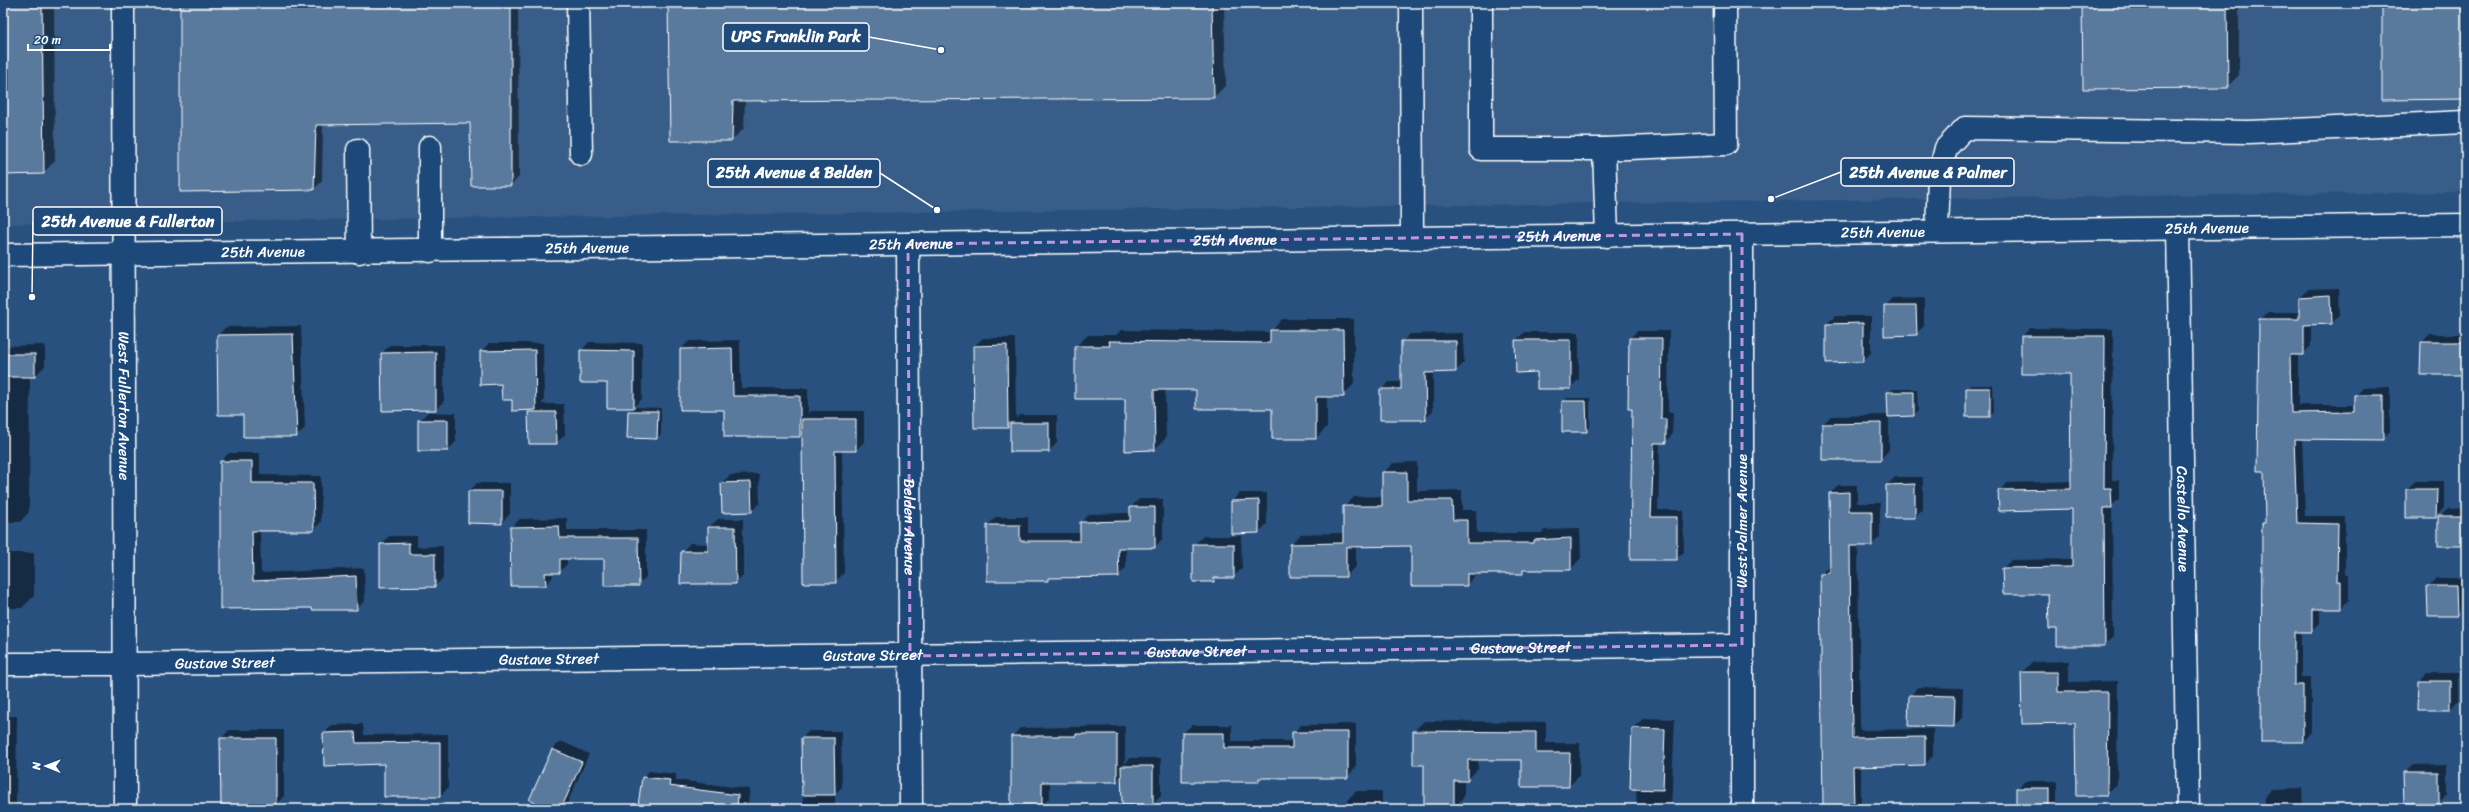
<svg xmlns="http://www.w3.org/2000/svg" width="2469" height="812" viewBox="0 0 2469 812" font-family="Sriracha,sans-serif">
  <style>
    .built { fill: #375d88 }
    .shadow { fill: #0007 }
    .building { fill: #5a7a9d; stroke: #fff }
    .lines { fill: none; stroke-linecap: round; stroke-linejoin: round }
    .minor-casing { stroke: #fff; stroke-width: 25 }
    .major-casing { stroke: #fff; stroke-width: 25 }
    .minor { stroke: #1f4a7a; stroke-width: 22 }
    .major { stroke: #1f4a7a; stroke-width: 22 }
    .marked { fill: none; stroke: #bd96df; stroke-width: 3; stroke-dasharray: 8 5; stroke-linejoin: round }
    .labels { text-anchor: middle; stroke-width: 3.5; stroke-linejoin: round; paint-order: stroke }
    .street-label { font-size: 15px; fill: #fff; stroke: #1f4a7a }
    .leader { fill: none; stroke: #fff; stroke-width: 1.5 }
    .callout-dot { fill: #fff; stroke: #1f4a7a; stroke-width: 1.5 }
    .callout { fill: #1f4a7a; stroke: #fff; stroke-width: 1.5 }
    .callout-label { font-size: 16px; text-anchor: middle; font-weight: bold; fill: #fff }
  </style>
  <rect width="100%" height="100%" fill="#28517f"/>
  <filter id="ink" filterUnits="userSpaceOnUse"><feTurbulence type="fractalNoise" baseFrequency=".025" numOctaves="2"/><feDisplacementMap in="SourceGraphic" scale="8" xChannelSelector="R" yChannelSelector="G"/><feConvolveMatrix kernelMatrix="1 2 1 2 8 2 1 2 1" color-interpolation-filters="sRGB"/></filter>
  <g filter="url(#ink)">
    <path class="built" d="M3,3H2466V192L3,224Z"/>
    <g class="shadow">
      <path d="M3,3H54L55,161L43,173L3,174Z"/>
      <path d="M181,3H518L519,177L511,185L471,121L323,124L322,181L314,189L181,191Z"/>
      <path d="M669,3H1224L1226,85L1214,97L745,100L744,128L732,140Z"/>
      <path d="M2083,3H2239V75L2227,87Z"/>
      <path d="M2339,288L2340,315L2332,323L2311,324V346L2303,354H2298V405H2355V396L2363,388L2390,387V431L2382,439L2302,438L2305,516H2345V574H2349V600L2341,608H2320V623L2312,631H2301V677H2311V733L2303,742L2263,524L2266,520L2260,320L2268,312H2300V297L2308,289Z"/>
      <path d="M1924,298V326L1916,334L1885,307L1893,299Z"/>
      <path d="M1835,316H1871V353L1863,361L1827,324Z"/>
      <path d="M1282,319H1354V384L1343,396H1327V427L1316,438L1273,408L1197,389H1165L1166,438L1155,449L1126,398L1076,346L1088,335H1116L1121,330L1271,332Z"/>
      <path d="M301,326L305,428L297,436L244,414L218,335L226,327Z"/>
      <path d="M2030,328L2113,329L2112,480H2119V499L2112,506L2113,637L2105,645L2058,628L2049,593H2004L2003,568L2011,560L2073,559V508L1999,491L2007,483L2072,481L2071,373L2022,336Z"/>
      <path d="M1637,331H1669L1668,412H1673L1672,435L1665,442H1660L1658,510H1683L1684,552L1676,559H1631L1633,408L1630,338Z"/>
      <path d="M1525,332H1579V379L1570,388L1538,371L1516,340Z"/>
      <path d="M1463,333L1464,363L1456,371L1433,372V411L1425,419L1381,390L1389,382H1402V342L1410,334Z"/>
      <path d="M2430,334H2466V374L2422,342Z"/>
      <path d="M983,338H1015L1016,419L1019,415H1057V443L1049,451L1011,423L1007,427L974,346Z"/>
      <path d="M740,340L741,388H808V414L811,411H864V442L856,450H842L844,573L835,582L803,432L800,436L725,409L681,349L689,341Z"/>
      <path d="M589,342L642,343V399L634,407L661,408V434L657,438L629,411L633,407L581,351Z"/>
      <path d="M489,343H543L544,401L541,404H564L565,435L556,443L529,413L533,409L513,399L481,352Z"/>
      <path d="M45,345V366L35,376H30L29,512L20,522H3V346Z"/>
      <path d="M390,345H444V401L436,410H383L382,353Z"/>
      <path d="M1971,385H1993L1994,412L1990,416L1967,388Z"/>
      <path d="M1892,389H1917L1918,411L1914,415L1889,416V450L1881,459L1823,424L1831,416L1889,415L1888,393Z"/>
      <path d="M1567,398H1590V427L1586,431L1563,402Z"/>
      <path d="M428,412L456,413V442L448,450L419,421Z"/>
      <path d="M229,453H260V475L321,476V522L313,530H260L261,573L364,568L365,601L356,609L313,607L221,608V461Z"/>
      <path d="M1417,462V491L1462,490V510H1476L1477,533H1541L1545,530L1580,529L1581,558L1571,569H1526L1523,573H1477L1467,585L1412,545L1356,546V566L1346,576H1291V544L1301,534L1344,533V507L1354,497L1383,496V473L1393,463Z"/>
      <path d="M759,474L760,503L752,511L722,483L730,475Z"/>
      <path d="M1895,477H1923V509L1914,517L1887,485Z"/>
      <path d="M2415,481H2444V508L2436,517H2407V489Z"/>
      <path d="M477,483H510V514L501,523L469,492Z"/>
      <path d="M1838,485H1857V503H1880V537L1872,545H1858L1860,730L1933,729V756L1925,764L1861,765V809H1823L1821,574L1831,566L1830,493Z"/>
      <path d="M1240,493H1267V524L1259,532L1232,501Z"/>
      <path d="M1139,499H1163V538L1155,547H1126V568L1118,576L1051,577L1048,580L988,525L996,517H1028V533H1081V522L1089,514L1131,513V507Z"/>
      <path d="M2466,508V545L2439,517L2448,509Z"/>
      <path d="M567,518V530H646V577L638,585L605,558H567V564L559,572H553V577L545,585H512L511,527L520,519Z"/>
      <path d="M718,519H743V575L735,583L682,552L690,543L709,544V527Z"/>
      <path d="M389,536H417V547L443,546V578L435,586L381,587V544Z"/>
      <path d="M1203,536H1241L1242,569L1233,577H1217L1213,581L1194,545Z"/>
      <path d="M3,553H34V596L22,608H3Z"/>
      <path d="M2436,578H2464V607L2456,615L2428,587Z"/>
      <path d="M2069,661V682L2118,681L2117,784L2107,795L2076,722L2022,672L2033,662Z"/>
      <path d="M2427,673H2458V701L2450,709L2419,681Z"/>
      <path d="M1918,687L1963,688L1962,718L1954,726L1910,696Z"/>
      <path d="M2466,712V755H2463V714Z"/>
      <path d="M3,716H17L16,809H3Z"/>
      <path d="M1644,718L1675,719L1671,809H1637L1633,728Z"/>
      <path d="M1424,721L1546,722V743H1580L1579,776L1569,786H1522V759H1478V769L1467,780H1464V797L1454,807L1425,764L1414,731Z"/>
      <path d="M363,724L364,735L448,734V788L440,796H385V763L324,734L332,725Z"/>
      <path d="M1356,724V768L1347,777H1262L1259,781L1183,733L1192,725H1232V741H1293V733L1301,725Z"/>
      <path d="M1125,726V764L1130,758H1161V796L1153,804L1122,775L1117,781H1050V797L1042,806L1012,737L1020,728Z"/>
      <path d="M229,730H284V796L278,802V809H222L221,739Z"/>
      <path d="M809,731H841L842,787L835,794V809H803L802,738Z"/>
      <path d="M561,741L589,754L567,804L562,809H552V749Z"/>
      <path d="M2447,764V795L2438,803L2404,773L2413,765Z"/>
      <path d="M649,771L676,774V780L750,789L747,809H672L643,778Z"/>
      <path d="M2025,781H2057V809H2017V789Z"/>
      <path d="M2302,788L2303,809H2264V797L2272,789Z"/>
      <path d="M1356,791H1382V809H1348V799Z"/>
      <path d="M1559,806L1592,808V809H1556Z"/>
    </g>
    <g class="building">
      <path d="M3,3H42L44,174L3,175Z"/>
      <path d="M180,3H511V186H471L470,123L316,125L314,190L180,192Z"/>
      <path d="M668,3H1212L1214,98L733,101L732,141H670Z"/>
      <path d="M2082,3H2227L2228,88L2083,89Z"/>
      <path d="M2382,3H2466V99L2382,100Z"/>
      <path d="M2331,295L2332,324L2304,325V355H2290L2291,413L2354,412V395H2383V440L2294,439L2297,523L2338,524L2337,581H2341V609H2312V632H2294V685H2303V742H2261L2262,523H2265L2264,471H2257L2259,319H2299V297Z"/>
      <path d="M1884,306H1916L1917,335L1884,336Z"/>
      <path d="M1863,323V362L1826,363V324Z"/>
      <path d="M1270,330H1343L1344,397H1316V439H1272V409H1196V390H1154L1155,450L1125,451V399H1075V346H1110L1109,341L1270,343Z"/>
      <path d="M293,334L297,437H243V415H218L217,335Z"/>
      <path d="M2021,336H2105L2104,488H2111L2112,508H2104L2105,646H2057V629H2049L2048,594H2003L2002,568L2072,567V509L1999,511L1998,490L2071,489L2070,374H2021Z"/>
      <path d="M1629,338H1662L1661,419H1666V443H1654L1651,517H1677V560H1630L1632,409H1628Z"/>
      <path d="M1515,340H1571V389H1537V372L1516,373Z"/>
      <path d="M1401,341H1456V372L1425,373L1426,420H1380V389H1401Z"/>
      <path d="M2421,342H2466V375H2420Z"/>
      <path d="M1007,345L1008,428H974L973,346Z"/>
      <path d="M732,348L733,396H800V437H724V410H680V349Z"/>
      <path d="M535,350L536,410L512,411V400H502L501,384L480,385V351Z"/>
      <path d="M580,350L634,351V408H607V383H580Z"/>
      <path d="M436,352V410L382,411L381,353Z"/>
      <rect x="3" y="354" width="32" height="23"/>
      <rect x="1966" y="388" width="24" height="29"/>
      <path d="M1887,392H1914V416L1888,417Z"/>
      <path d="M1562,401H1586L1587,432H1562Z"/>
      <path d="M628,411H658L657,439L627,438Z"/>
      <path d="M528,412H556L557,444H529Z"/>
      <path d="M802,419H856V451H835L836,583H803Z"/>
      <rect x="418" y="420" width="30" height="31"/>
      <rect x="1010" y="423" width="39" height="29"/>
      <path d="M1881,423V460H1822V424Z"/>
      <path d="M220,461H252V483H313L314,531H252L253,581L356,576L357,610H312V608L220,609Z"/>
      <path d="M1382,472H1407V500H1452L1453,520H1467V543H1534V540L1571,538V570H1523V574H1467V586H1411V546L1346,547V577H1290V544L1343,543V506H1382Z"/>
      <path d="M751,482L752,512L722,513L721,483Z"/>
      <path d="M1915,484V518H1886V485Z"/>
      <path d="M2406,489H2437L2436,518H2406Z"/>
      <path d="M468,491H502V524L468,523Z"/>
      <path d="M1849,492V511H1872V546H1850L1852,738L1925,737V765L1853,767L1854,807L1823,808L1820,574L1830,573L1829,493Z"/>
      <path d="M1259,500V533L1231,534V501Z"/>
      <path d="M1130,507H1155V548H1118L1119,577L1048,578V581H987V525H1020V541H1080V522L1130,521Z"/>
      <rect x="2438" y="516" width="28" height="30"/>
      <path d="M559,526L560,538H638L639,586H604V559H560V573H545L546,586H511L510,527Z"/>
      <path d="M708,527H735L736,584H680L681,551H708Z"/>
      <path d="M409,543V554H435V587L380,588V544Z"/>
      <path d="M1193,544H1234V578H1214V582H1193Z"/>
      <path d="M2427,586H2456L2457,616H2428Z"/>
      <path d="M2021,672H2058V692H2108L2107,796H2076L2075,723L2022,724Z"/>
      <path d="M2418,681H2450V710H2417Z"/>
      <path d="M1909,695L1955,696L1954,727L1908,726Z"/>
      <path d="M1632,728L1665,729L1663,790L1630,789Z"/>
      <path d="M1413,731L1536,732V753H1570L1569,787H1521V760H1468V781H1454V808H1424V765H1413Z"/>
      <path d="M355,732L356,743L440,742V797H384V764L324,766L323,733Z"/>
      <path d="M1292,732H1348V778H1259V782H1182V733H1224V748H1292Z"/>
      <path d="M1076,734H1117V782H1042V807L1011,806V736H1076Z"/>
      <path d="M220,738H276V806L253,805V809H221Z"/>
      <path d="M801,738H834L835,795H802Z"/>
      <path d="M552,749L582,762L561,809H550L529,800Z"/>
      <path d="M1121,766H1153V805H1122Z"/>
      <path d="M2403,772H2439V804H2404Z"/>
      <path d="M642,777L670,780L669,786L738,795L737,809H663L638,806Z"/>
      <rect x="2016" y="788" width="33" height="21"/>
    </g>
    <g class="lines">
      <g class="minor-casing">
        <g id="minor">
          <path id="s1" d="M123,3L125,809"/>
          <path d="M578,3L581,154"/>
          <path d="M1411,3L1412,238"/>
          <path d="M1481,3V149H1604L1726,144L1725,3"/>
          <path d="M430,147V251"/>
          <path d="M1604,149L1607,236"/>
          <path d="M358,150L359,252"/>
          <path id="s2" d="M2178,228L2188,809"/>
          <path d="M1937,231L1939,176L1946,148L1965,128L2249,132L2466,122"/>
          <path d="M1742,234V809"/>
          <path id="s3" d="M908,244L911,809"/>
          <path id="s4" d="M3,664H125L1742,645"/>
        </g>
      </g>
      <g class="major-casing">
        <g id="major">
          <path id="s5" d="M3,255L2466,225"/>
        </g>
      </g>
      <use href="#minor" class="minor"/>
      <use href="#major" class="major"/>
    </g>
  </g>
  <path class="marked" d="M1742,234V645L910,656L908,244Z"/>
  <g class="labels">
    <g class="street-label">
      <text dy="5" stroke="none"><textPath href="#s5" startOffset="2204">25th Avenue</textPath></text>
      <text dy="5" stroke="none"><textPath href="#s5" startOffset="1880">25th Avenue</textPath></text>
      <text dy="5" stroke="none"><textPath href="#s5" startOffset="1556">25th Avenue</textPath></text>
      <text dy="5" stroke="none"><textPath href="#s5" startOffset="1232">25th Avenue</textPath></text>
      <text dy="5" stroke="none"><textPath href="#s5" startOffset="908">25th Avenue</textPath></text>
      <text dy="5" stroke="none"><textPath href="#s5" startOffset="584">25th Avenue</textPath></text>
      <text dy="5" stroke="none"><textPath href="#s5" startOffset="260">25th Avenue</textPath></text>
      <text dy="5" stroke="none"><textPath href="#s1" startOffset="403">West Fullerton Avenue</textPath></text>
      <text dy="5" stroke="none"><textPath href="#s2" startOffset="291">Castello Avenue</textPath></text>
      <text transform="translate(1742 521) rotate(-90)" y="5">West Palmer Avenue</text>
      <text dy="5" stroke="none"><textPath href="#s3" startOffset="283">Belden Avenue</textPath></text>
      <text dy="5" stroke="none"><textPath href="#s4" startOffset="1518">Gustave Street</textPath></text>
      <text dy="5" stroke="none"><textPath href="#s4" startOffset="1194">Gustave Street</textPath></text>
      <text dy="5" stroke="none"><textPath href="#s4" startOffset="870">Gustave Street</textPath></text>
      <text dy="5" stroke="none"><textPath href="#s4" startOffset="546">Gustave Street</textPath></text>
      <text dy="5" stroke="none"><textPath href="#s4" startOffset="222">Gustave Street</textPath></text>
    </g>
  </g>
  <path class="leader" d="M941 50L869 37M1771 199L1841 172M937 210L880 173M32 297L33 221"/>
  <g class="callout-dot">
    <circle cx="941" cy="50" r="4"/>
    <circle cx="1771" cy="199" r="4"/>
    <circle cx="937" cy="210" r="4"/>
    <circle cx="32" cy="297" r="4"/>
  </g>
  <g class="callout">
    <rect x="723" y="23" width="146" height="28" rx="4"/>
    <rect x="1841" y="158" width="173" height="28" rx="4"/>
    <rect x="708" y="159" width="172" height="28" rx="4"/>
    <rect x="33" y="207" width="189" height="28" rx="4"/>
  </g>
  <g class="callout-label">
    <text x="796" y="42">UPS Franklin Park</text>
    <text x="1928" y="178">25th Avenue &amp; Palmer</text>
    <text x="794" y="178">25th Avenue &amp; Belden</text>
    <text x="128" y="227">25th Avenue &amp; Fullerton</text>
  </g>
  <rect width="2469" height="812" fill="none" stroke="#1f4a7a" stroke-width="16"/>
  <rect x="8" y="8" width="2453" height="796" fill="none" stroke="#fff" stroke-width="1.5" filter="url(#ink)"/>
  <g transform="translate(46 766) rotate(271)" stroke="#1f4a7a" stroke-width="3" paint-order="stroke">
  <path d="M0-3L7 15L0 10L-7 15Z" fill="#ffffff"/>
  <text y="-6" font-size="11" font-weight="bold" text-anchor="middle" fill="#ffffff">N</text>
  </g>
  <path d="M28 44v6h82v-6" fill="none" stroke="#ffffff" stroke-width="2"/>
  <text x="34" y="44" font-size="12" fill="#ffffff" stroke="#1f4a7a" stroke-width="3" paint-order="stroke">20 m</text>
</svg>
